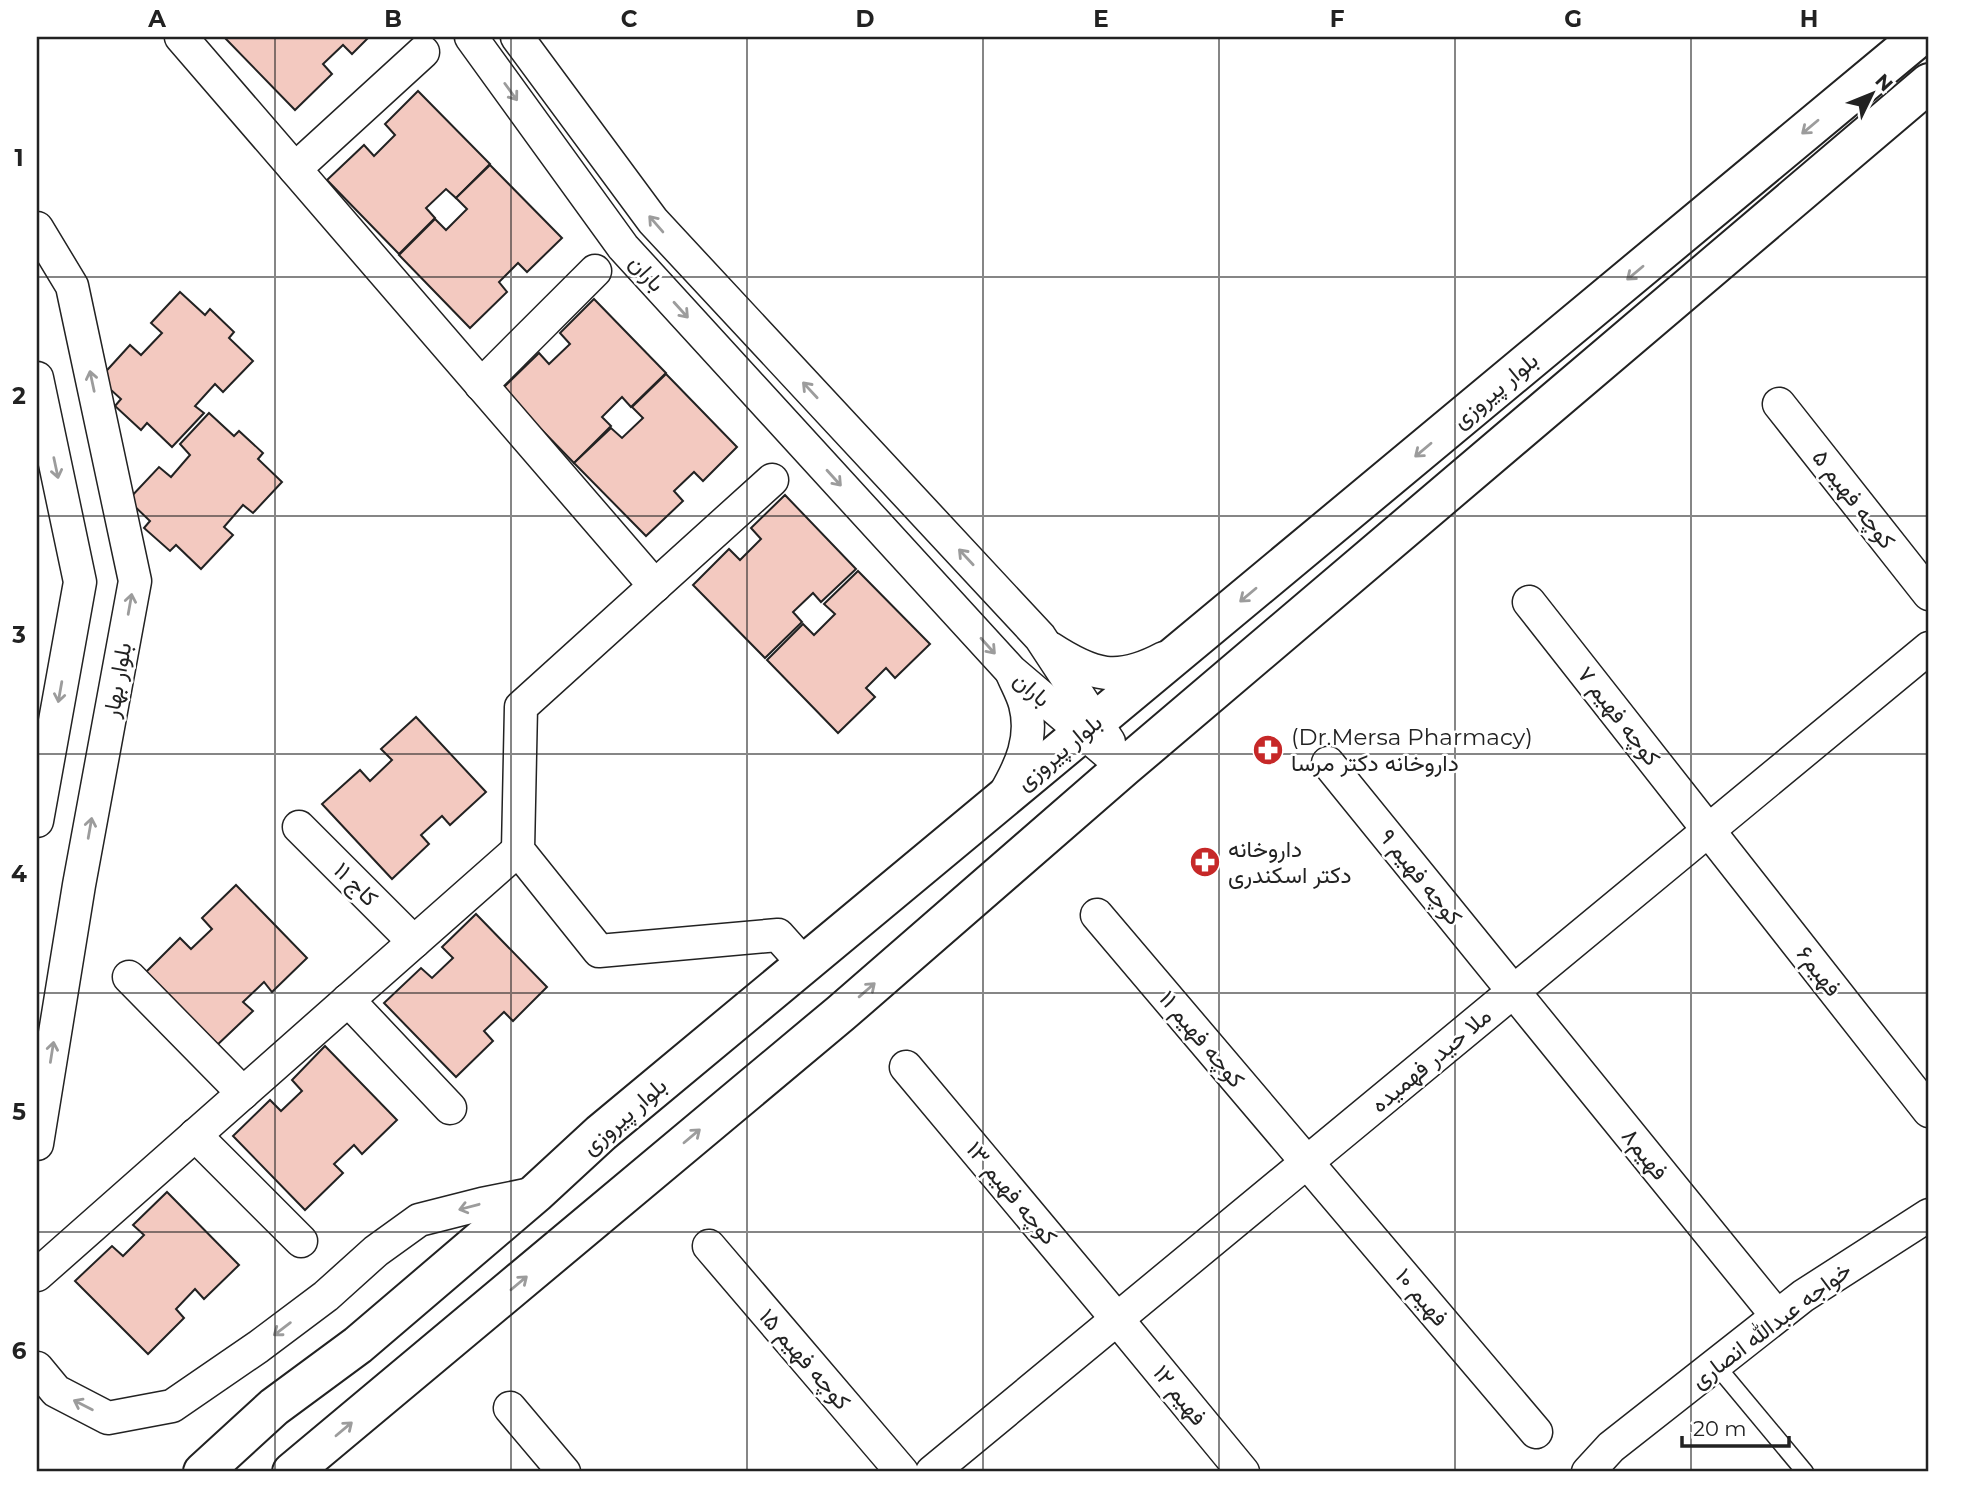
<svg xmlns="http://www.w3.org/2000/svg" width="1966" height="1509" viewBox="0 0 1966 1509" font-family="Montserrat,Vazirmatn,sans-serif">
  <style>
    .building { fill: #f3c9c0; stroke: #222; stroke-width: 2 }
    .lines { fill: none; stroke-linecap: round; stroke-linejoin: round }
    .lane-casing { stroke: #222; stroke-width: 19 }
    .street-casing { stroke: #222; stroke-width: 35 }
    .secondary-casing { stroke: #222; stroke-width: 42 }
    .lane { stroke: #fff; stroke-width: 16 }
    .street { stroke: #fff; stroke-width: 32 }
    .secondary { stroke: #fff; stroke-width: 38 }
    .oneway { stroke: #9c9c9c }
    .grid { fill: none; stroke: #222; stroke-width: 2; stroke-opacity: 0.55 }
    .labels { text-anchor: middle; stroke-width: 5; stroke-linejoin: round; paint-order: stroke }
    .street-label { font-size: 23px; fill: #222; stroke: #fff }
    .poi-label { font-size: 23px; fill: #222; stroke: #fff; text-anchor: start }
    .neatline { fill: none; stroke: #222; stroke-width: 2.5 }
    .grid-label { font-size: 23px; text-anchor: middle; font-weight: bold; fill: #222 }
  </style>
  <rect width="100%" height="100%" fill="#fff"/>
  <g class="building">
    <path d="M224,37H369L352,54L343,45L323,64L332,74L295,110Z"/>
    <path d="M418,91L490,164L456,198L446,189L426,208L435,218L399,254L327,180L364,145L374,156L395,135L385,124Z"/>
    <path d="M490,165L562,238L527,272L518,263L499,282L507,292L470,328L399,255L435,219L446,230L467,209L456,198Z"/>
    <path d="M180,292L205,315L210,309L234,332L229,338L253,361L223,392L215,384L195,406L204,413L172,447L147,423L141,430L115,406L121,399L99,379L130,345L141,355L162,333L151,323Z"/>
    <path d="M594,299L666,373L631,407L622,397L602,417L611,426L574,463L502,389L539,353L549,364L570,344L560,333Z"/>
    <path d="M666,374L737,447L703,481L694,472L674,491L683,501L646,536L574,463L611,428L622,438L643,418L632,407Z"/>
    <path d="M209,413L234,436L239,431L263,453L258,459L282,482L253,513L243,505L224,527L233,535L201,569L176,545L170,551L144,528L150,521L128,500L159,467L171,477L190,455L180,444Z"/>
    <path d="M785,495L856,569L821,602L813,593L793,612L802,622L765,658L693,585L729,549L740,560L761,539L751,528Z"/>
    <path d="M858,571L930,644L895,678L886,668L866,688L875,697L838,733L767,660L803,624L814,635L835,614L824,604Z"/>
    <path d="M416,717L486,792L450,825L442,816L421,835L429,844L392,879L322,804L360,770L370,781L392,760L381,749Z"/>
    <path d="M236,885L307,958L272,992L264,982L243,1002L253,1011L215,1047L144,974L180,938L191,949L212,929L202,918Z"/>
    <path d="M476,914L547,987L513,1021L504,1012L484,1031L493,1041L456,1077L384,1003L421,968L432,978L453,958L442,947Z"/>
    <path d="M325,1046L397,1120L362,1154L354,1145L334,1164L343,1173L305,1210L233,1136L270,1100L281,1111L302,1091L292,1080Z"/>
    <path d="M167,1192L239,1265L204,1299L195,1289L176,1309L184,1318L148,1354L75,1281L112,1246L123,1256L144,1235L133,1225Z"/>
  </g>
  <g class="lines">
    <g class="lane-casing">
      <path id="lane" d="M1715,1364L1805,1472"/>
    </g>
    <g class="street-casing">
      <g id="street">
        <path d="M181,37L655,586"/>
        <path d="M471,37L623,247L1011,671L1124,767"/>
        <path d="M517,37L653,221L1040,637L1109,742"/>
        <path d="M295,169L423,52"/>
        <path d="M37,228L72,286L135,581L79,885L37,1144"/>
        <path d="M37,378L80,582L37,821"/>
        <path d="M481,385L595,271"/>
        <path d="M1779,404L1929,594"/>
        <path d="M772,480L521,707L518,850L599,951L778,935L804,964"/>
        <path d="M1529,602L1929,1111"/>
        <path d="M1050,648C1093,676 1117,683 1164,658"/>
        <path d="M1328,763L1777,1316"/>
        <path d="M1004,795C1021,766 1034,738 1025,704C1022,693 1016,683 1012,673"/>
        <path d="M299,827L414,942"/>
        <path d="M1097,915L1536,1432"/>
        <path d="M129,977L243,1093"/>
        <path d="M348,1000L450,1108"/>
        <path d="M906,1067L1117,1319L1243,1472"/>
        <path d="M195,1135L301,1241"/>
        <path d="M709,1246L902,1472"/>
        <path d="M37,1275L518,850"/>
        <path d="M37,1368L56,1391L108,1418L172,1406L258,1347L326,1296L376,1251L419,1220L482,1204L536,1193"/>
        <path d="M510,1408L564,1472"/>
        <path d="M932,1472L1929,648"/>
        <path d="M1588,1472L1611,1447L1803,1296L1929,1215"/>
      </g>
    </g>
    <g class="secondary-casing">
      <g id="secondary">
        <path d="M203,1472L274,1407L358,1345L536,1193L601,1133L1919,37"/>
        <path d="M292,1472L841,1013L1124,767L1929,83"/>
      </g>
    </g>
    <use href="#lane" class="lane"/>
    <use href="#street" class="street"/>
    <use href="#secondary" class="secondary"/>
  </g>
  <defs><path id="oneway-shaft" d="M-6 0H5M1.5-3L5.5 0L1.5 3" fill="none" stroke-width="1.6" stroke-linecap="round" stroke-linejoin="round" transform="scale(1.75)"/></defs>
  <g class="oneway">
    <use href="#oneway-shaft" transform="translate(511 92) rotate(54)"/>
    <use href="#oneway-shaft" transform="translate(1810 127) rotate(140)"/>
    <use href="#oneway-shaft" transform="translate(656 224) rotate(-131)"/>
    <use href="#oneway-shaft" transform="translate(1635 273) rotate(140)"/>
    <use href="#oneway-shaft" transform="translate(681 310) rotate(48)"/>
    <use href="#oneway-shaft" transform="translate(92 381) rotate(-102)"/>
    <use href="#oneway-shaft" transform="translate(810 390) rotate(-133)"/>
    <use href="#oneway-shaft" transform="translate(1423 450) rotate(140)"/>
    <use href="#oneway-shaft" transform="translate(56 468) rotate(78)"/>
    <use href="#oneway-shaft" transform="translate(834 478) rotate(48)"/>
    <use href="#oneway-shaft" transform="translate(966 557) rotate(-133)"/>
    <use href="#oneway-shaft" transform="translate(1248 595) rotate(140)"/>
    <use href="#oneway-shaft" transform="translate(130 604) rotate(-80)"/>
    <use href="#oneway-shaft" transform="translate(988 646) rotate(48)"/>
    <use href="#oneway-shaft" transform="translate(60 692) rotate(100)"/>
    <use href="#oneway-shaft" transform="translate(90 828) rotate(-80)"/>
    <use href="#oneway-shaft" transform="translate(867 990) rotate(-41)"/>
    <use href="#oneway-shaft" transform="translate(52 1052) rotate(-81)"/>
    <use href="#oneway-shaft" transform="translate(692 1136) rotate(-40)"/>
    <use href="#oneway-shaft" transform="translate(469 1207) rotate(165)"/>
    <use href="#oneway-shaft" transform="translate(519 1283) rotate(-40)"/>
    <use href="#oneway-shaft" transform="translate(282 1329) rotate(143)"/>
    <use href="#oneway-shaft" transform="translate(83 1405) rotate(-153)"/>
    <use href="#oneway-shaft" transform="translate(344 1429) rotate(-40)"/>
  </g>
  <path class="grid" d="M275,37V1472M511,37V1472M747,37V1472M983,37V1472M1219,37V1472M1455,37V1472M1691,37V1472M37,277H1929M37,516H1929M37,754H1929M37,993H1929M37,1232H1929"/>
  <defs>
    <g id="pharmacy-disc" transform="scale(1.575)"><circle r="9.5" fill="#c62828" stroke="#fff"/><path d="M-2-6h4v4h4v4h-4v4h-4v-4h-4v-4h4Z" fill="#fff"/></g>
  </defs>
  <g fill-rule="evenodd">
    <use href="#pharmacy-disc" x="1268" y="750"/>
    <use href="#pharmacy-disc" x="1205" y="862"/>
  </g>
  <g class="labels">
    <g class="street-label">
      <text transform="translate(647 273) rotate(48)" y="8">باران</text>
      <text transform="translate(1495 390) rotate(-40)" y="8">بلوار پیروزی</text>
      <text transform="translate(1854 499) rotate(52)" y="8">کوچه فهیم ۵</text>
      <text transform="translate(117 680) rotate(-80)" y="8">بلوار بهار</text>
      <text transform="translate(1032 689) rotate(41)" y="8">باران</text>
      <text transform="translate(1619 716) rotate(52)" y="8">کوچه فهیم ۷</text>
      <text transform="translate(1059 752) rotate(-40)" y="8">بلوار پیروزی</text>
      <text transform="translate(1421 877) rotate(51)" y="8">کوچه فهیم ۹</text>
      <text transform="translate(356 884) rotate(45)" y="8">کاج ۱۱</text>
      <text transform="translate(1819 971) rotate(52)" y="8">فهیم۶</text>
      <text transform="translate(1202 1039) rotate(50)" y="8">کوچه فهیم ۱۱</text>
      <text transform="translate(1431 1060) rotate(-40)" y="8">ملا حیدر فهمیده</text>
      <text transform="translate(624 1116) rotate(-41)" y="8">بلوار پیروزی</text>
      <text transform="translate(1645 1154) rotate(51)" y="8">فهیم۸</text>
      <text transform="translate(1012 1193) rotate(50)" y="8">کوچه فهیم ۱۳</text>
      <text transform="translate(1422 1297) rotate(50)" y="8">فهیم ۱۰</text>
      <text transform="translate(1771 1325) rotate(-37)" y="8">خواجه عبدالله انصاری</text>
      <text transform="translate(805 1359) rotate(49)" y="8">کوچه فهیم ۱۵</text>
      <text transform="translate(1180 1395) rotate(51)" y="8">فهیم ۱۲</text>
    </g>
    <g class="poi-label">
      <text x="1291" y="745">(Dr.Mersa Pharmacy)<tspan x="1291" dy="26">داروخانه دکتر مرسا</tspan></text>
      <text x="1228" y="857">داروخانه<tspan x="1228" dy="26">دکتر اسکندری</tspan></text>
    </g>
  </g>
  <rect width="1966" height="1509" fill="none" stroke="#ffffff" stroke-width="77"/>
  <g transform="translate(1872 94) rotate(47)" stroke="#ffffff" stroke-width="5" paint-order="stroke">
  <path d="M0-5L12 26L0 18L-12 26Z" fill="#222222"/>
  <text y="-10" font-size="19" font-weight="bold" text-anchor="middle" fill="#222222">N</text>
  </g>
  <path d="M1682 1436v10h107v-10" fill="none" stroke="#222222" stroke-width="3.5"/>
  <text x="1693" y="1436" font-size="21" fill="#222222" stroke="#ffffff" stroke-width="5" paint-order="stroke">20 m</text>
  <rect x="38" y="38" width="1889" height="1432" class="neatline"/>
  <g class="grid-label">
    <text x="157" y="27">A</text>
    <text x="393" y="27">B</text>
    <text x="629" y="27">C</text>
    <text x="865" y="27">D</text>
    <text x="1101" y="27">E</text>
    <text x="1337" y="27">F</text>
    <text x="1573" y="27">G</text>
    <text x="1809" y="27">H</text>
    <text x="19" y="166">1</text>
    <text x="19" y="404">2</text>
    <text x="19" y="643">3</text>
    <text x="19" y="882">4</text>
    <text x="19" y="1120">5</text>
    <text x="19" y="1359">6</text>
  </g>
</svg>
